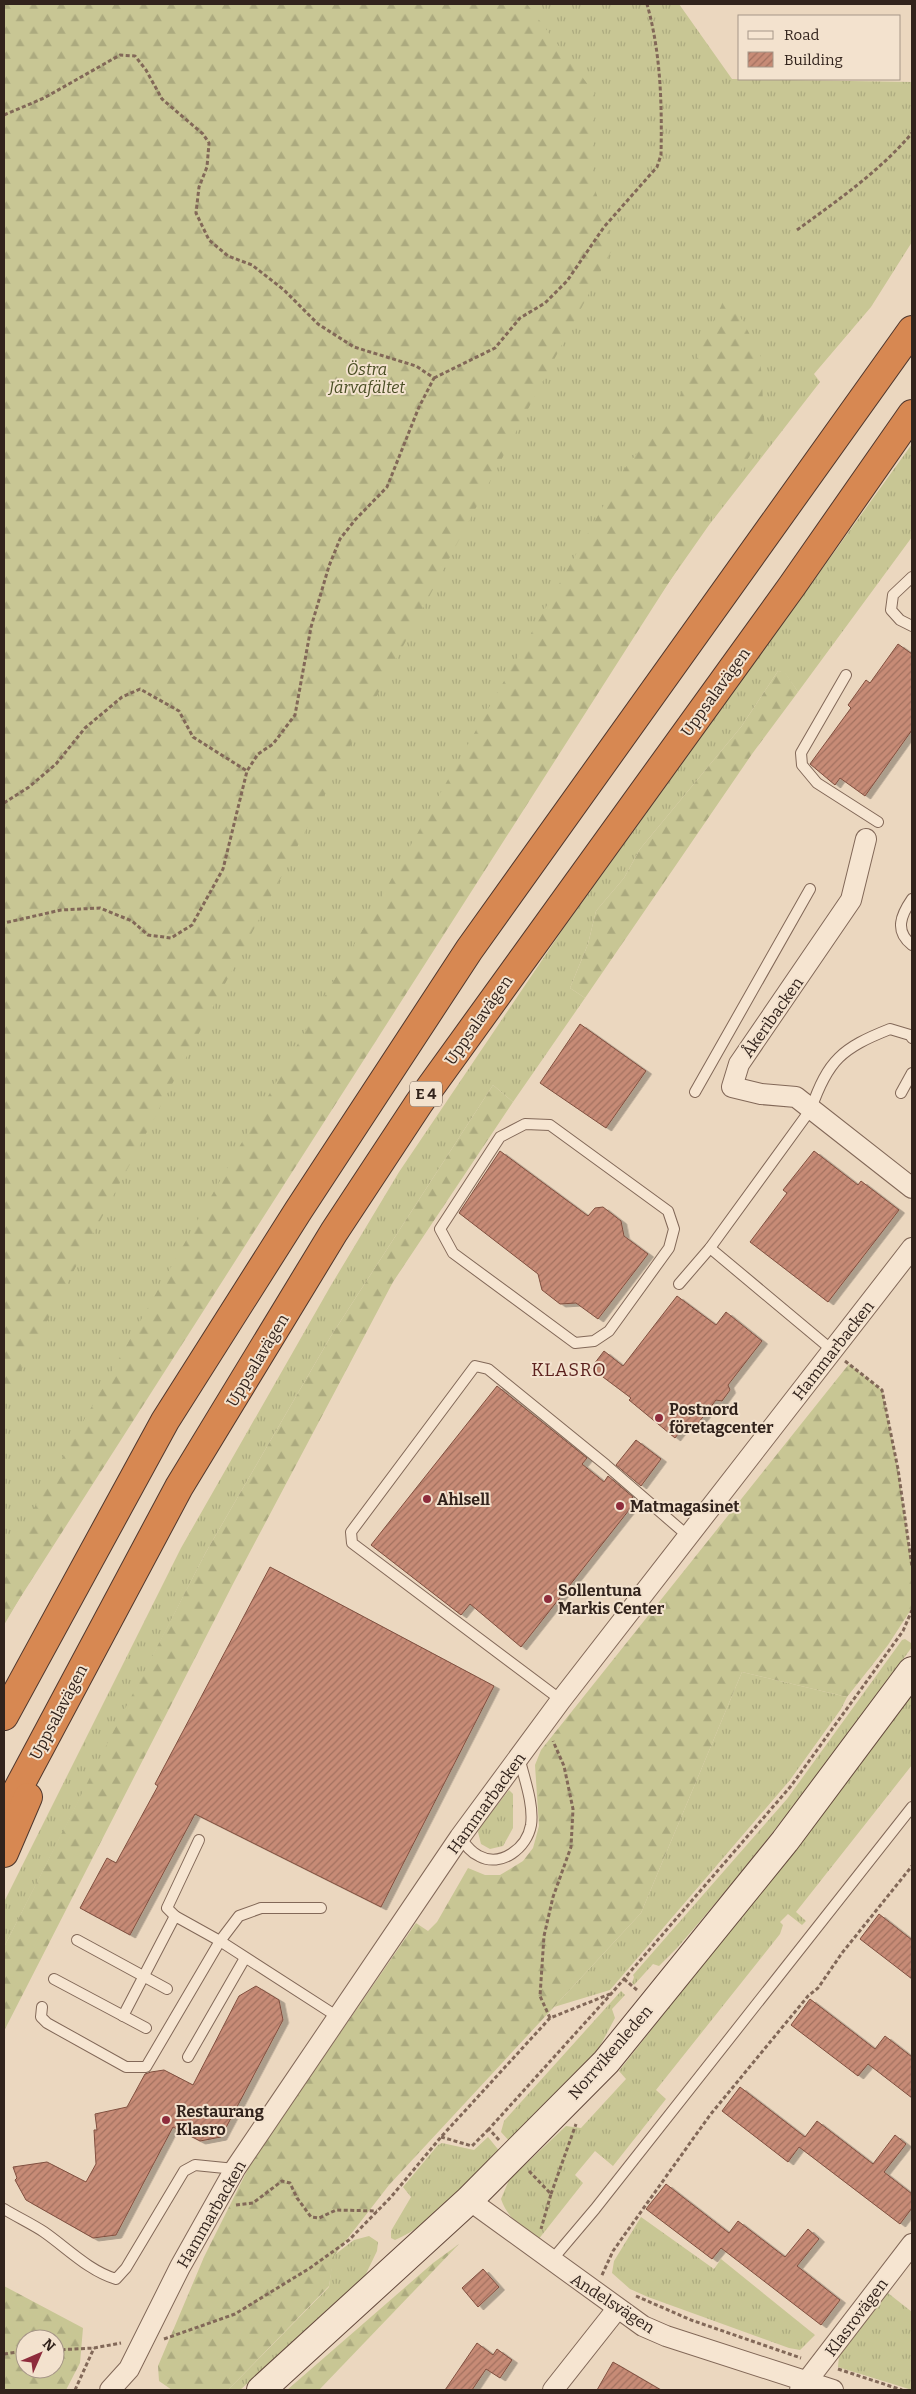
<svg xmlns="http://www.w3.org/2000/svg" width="916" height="2394" viewBox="0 0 916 2394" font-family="Bitter,serif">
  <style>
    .grass { fill: url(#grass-tufts) }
    .forest { fill: url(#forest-firs); fill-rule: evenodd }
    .building { fill: url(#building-hatch); stroke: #804f3f; filter: url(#shadow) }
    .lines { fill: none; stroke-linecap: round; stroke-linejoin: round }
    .lane-casing { stroke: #826858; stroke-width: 12 }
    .street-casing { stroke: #826858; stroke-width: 22 }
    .secondary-casing { stroke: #64493c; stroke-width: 30 }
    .highway-casing { stroke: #50372d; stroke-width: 30 }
    .path { stroke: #826858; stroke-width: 3; stroke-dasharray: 4 2.5; stroke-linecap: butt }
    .lane { stroke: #f6e5d1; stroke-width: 10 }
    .street { stroke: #f6e5d1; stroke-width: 20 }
    .secondary { stroke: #f6e5d1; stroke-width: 28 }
    .highway { stroke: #d78852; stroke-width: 28 }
    .poi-dot { fill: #8e2c3c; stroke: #f3e2ce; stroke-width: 2 }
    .labels { text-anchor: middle; stroke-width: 4; stroke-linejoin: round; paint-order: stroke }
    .shield { fill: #f3e2ce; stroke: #6c5c51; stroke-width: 1 }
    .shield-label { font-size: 15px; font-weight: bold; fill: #32231c }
    .park-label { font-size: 16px; font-style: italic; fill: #4a4e24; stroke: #f3e2ce }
    .street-label { font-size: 16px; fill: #32231c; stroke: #f3e2ce }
    .poi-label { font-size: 16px; font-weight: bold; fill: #32231c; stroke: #f3e2ce; text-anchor: start }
    .neighbourhood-label { font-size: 18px; letter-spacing: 1px; fill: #5c211e; stroke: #f3e2ce }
  </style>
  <defs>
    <pattern id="grass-tufts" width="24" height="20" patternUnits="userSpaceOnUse" patternTransform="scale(1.25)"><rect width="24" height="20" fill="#c8c694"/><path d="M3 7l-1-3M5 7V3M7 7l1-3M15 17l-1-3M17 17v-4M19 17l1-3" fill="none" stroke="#acaa7f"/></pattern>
    <pattern id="forest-firs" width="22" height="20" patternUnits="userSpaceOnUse" patternTransform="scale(1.25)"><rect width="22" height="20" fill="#c8c694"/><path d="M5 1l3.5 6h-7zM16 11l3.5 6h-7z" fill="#acaa7f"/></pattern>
    <pattern id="building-hatch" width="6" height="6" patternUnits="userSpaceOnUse" patternTransform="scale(1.25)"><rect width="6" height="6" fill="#c78b76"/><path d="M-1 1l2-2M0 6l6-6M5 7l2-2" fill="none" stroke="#a27160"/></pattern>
    <filter id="shadow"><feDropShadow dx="5.5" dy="3" stdDeviation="0" flood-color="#0004"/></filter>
  </defs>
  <rect width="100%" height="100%" fill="#ebd7bf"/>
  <g class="grass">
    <path d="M4,4H679L732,79L912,82V242L871,307L814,374L820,382L709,525L490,838L287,1141L4,1625Z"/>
    <path d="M912,444V537L798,692L785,673L778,671L741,727L640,849L624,878L596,911L588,944L570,988L585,998L513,1102L493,1085L331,1336L206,1552L4,1947V1902L181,1548L330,1287L399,1172L563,929Z"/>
    <path d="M905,1639L911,1643L912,1647C837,1750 761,1852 677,1948L659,1966L653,1964L634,1985L632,1983L634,1977L633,1975L787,1799L902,1640Z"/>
    <path d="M742,1672L847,1697L841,1709L790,1780L610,1990L554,2007L641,1913Z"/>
    <path d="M912,1689V1765L796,1912L806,1921L802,1925L788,1914L780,1922L783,1925L780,1934L656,2090L666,2099L613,2166L595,2151L575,2175L583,2183L538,2240C522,2227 508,2219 501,2199L509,2180L566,2126L581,2128L626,2079L619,2071L804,1835Z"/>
    <path d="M509,1790L513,1794V1828L503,1846L490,1849L481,1844L478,1832L480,1827Z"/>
    <path d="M621,1991L625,1995L612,2009L615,2018L600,2046L588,2061L510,2142L501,2132L504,2121Z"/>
    <path d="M488,2137L501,2153C471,2180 432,2225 395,2240L391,2238V2231L411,2197L403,2187L438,2145L442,2143L474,2150Z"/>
    <path d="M641,2217L714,2269L721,2259L815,2335L800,2350L789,2348L648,2297L630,2289L612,2273L614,2261Z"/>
    <path d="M369,2236L378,2242L377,2251L363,2280L240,2390H228L329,2287L333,2256L354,2240Z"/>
    <path d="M888,2293L912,2312V2390L838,2367L839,2356Z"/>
  </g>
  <g class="forest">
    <path d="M4,4H527L595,94L593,184L614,246L4,1403Z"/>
    <path d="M727,293L760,353L765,432L4,1623V1561L625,468L675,407Z"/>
    <path d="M778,671L785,672L798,692L752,754L585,998L570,988L588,944L596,911L624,878L640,849L741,727Z"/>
    <path d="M493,1085L513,1102L393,1282L234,1582L4,2031V1947L112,1734L206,1552L331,1336Z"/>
    <path d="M849,1364L882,1390L898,1469L912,1567V1608L888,1645L847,1697L742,1672L641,1913L389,2185L334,2256L329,2286L228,2390H172L159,2381L158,2366L204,2257L252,2161L416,1923L428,1931L437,1922L468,1868L485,1875H500L523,1861L533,1848L539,1826L535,1765L541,1750Z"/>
    <path d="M459,2244L319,2390H287L433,2263Z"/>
    <path d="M4,2286L83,2328L80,2363L66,2390H4ZM25,2339H55V2369H25Z"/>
  </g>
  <g class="building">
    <path d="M898,644L912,654V730L865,796L840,778L835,785L810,764L851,708L848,705L866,680L870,683Z"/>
    <path d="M580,1024L646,1071L606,1128L540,1083Z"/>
    <path d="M500,1151L588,1216L595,1208L603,1207L621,1221L624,1236L648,1254L598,1319L576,1303L560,1304L542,1290L538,1274L459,1213Z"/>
    <path d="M814,1151L858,1185L861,1181L899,1210L828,1302L750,1242L787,1193L783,1190Z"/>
    <path d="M677,1296L716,1325L726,1312L762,1341L728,1385L730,1390L722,1401L716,1400L692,1431L685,1425L675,1438L629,1400L631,1398L591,1368L604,1351L623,1366Z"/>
    <path d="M497,1386L587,1458L582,1464L604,1482L608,1476L633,1497L629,1502L633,1505L521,1647L470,1604L461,1615L371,1545Z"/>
    <path d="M636,1440L661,1459L641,1486L616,1465Z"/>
    <path d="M270,1567L494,1686L381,1907L195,1814L130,1935L80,1908L107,1858L116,1863L158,1786L155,1784Z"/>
    <path d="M879,1914L912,1940V1979L860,1939Z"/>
    <path d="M256,1986L279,2000L283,2020L221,2137L200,2141L173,2127L116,2235L93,2238L26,2200L15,2180L17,2178L13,2167L47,2162L86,2182L96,2164L94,2130H97L95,2114L127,2107L145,2074L151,2072L164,2070L193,2085L239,1996Z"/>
    <path d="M810,1999L875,2049L885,2036L912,2057V2098L868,2064L858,2076L791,2025Z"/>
    <path d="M740,2087L805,2137L817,2121L873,2164L895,2135L906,2144L884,2172L912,2194V2208L900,2224L799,2147L788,2162L722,2111Z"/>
    <path d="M666,2184L729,2233L738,2221L785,2257L808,2229L819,2239L797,2266L840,2300L821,2325L721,2248L712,2259L646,2209Z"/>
    <path d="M483,2269L499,2287L478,2307L462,2288Z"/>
    <path d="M477,2343L493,2355L497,2349L512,2360L500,2378L486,2369L472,2390H445Z"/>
    <path d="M613,2362L661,2390H597Z"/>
  </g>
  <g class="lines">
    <g class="lane-casing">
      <g id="lane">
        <path d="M912,577L893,595L891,610L900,620L912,626"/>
        <path d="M846,675L801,753L802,765L817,783L878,822"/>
        <path d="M912,899C901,915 894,931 912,945"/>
        <path d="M695,1092L810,889"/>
        <path d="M901,1093L912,1073"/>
        <path d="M525,1124L550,1125L668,1211L674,1229L669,1248L609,1331L594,1341L575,1343L453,1253L440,1229L500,1137Z"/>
        <path d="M710,1248L832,1350"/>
        <path d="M679,1284L710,1248L811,1109C828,1060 842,1048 890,1029L910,1035L912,1038"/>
        <path d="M561,1700L352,1543L351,1532L475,1366L488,1369L606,1465L688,1536"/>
        <path d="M460,1837C465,1844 470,1852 479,1856C501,1868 527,1848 531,1825C534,1804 524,1778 519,1757"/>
        <path d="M175,1916L167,1908L199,1840"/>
        <path d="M77,1940L167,1989"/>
        <path d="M54,1979L146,2028"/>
        <path d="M42,2007L41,2017L47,2023L126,2067H146L220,1941L239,1916L261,1908H321"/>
        <path d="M123,2016L175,1916L220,1941L338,2017"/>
        <path d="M188,2057L245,1958"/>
        <path d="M4,2209C17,2217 32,2224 44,2232C67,2248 89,2271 116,2279L126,2268L184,2171L195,2165L235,2169"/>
        <path d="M551,2261L595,2209L912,1807"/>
      </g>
    </g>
    <g class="street-casing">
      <g id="street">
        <path d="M866,839L851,900L739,1064L732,1087L761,1094L796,1097L912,1188"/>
        <path d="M469,2200L643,2326L666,2336L833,2390"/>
        <path d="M110,2390L129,2369L180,2267L235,2169L460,1837L561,1700L912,1248"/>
        <path d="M553,2390L617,2309"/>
        <path d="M800,2390L912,2244"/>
      </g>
    </g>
    <g class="secondary-casing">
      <path id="secondary" d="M261,2390L469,2200L606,2062L785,1841L912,1671"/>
    </g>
    <g class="highway-casing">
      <g id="highway">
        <path d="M4,1716L165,1421L298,1211L469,950L912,330"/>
        <path d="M4,1815L179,1487L334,1232L419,1103L792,586L912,414"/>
        <path d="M4,1853L28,1797"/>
      </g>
    </g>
    <g class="path">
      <path d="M4,115L44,98L120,55L135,56L146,70L162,99L203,134L209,143L207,167L199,187L196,213L209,240L228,256L252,265L284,290L318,324L354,347L416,366L434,378L419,407L387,487L355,520L340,539L329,566L311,627L295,715L273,744L258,754L247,771L223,869L192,925L171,938L148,935L132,921L100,908L61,910L4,923"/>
      <path d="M797,230C838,200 880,171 912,133"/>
      <path d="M434,378L495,348L520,318L545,303L567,281L604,227L657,167L661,155C662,104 661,54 647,4"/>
      <path d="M4,803L29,787L56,764L85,728L122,697L140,689L179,711L193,737L247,771"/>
      <path d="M845,1361L882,1390L898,1469L912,1567"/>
      <path d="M624,1979L637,1990"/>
      <path d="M550,2018L540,1996L544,1936L553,1897L571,1847L573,1809L564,1766L553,1741"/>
      <path d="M441,2137L472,2146L489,2129"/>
      <path d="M499,2140L489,2129L611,1994L791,1786L903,1631L912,1610"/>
      <path d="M529,2171L551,2194L541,2229"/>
      <path d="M551,2194L576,2124"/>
      <path d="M236,2205L253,2203L282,2181L290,2183L297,2198L311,2217L319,2218L336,2210L377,2211"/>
      <path d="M602,2275L613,2251L710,2115L808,1996L818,1988L842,1953L912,1866"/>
      <path d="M636,2296L691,2320L801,2358"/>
      <path d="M164,2339L235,2314L310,2268L349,2240L391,2197L441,2137L550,2018L610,1994"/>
      <path d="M55,2350L94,2348L121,2343"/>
      <path d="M4,2354L25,2351"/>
      <path d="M838,2369L902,2390"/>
      <path d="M75,2390L94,2348"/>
    </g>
    <use href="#lane" class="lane"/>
    <use href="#street" class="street"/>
    <use href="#secondary" class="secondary"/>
    <use href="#highway" class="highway"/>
  </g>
  <g class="poi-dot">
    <circle cx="659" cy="1418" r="5"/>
    <circle cx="427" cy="1499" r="5"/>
    <circle cx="620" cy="1506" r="5"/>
    <circle cx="548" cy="1599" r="5"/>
    <circle cx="166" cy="2120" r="5"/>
  </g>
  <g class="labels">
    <rect class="shield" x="410" y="1081.5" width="32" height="25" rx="4"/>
    <g class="shield-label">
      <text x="426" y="1099">E 4</text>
    </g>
    <g class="park-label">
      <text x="367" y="375">Östra<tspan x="367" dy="18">Järvafältet</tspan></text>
    </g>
    <g class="street-label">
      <text transform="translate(715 692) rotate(-54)" y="6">Uppsalavägen</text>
      <text transform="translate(772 1017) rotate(-55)" y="6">Åkeribacken</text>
      <text transform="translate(478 1020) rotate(-55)" y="6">Uppsalavägen</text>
      <text transform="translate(833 1350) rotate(-52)" y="6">Hammarbacken</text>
      <text transform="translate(257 1360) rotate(-59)" y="6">Uppsalavägen</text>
      <text transform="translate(58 1712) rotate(-62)" y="6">Uppsalavägen</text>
      <text transform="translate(486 1803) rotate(-54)" y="6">Hammarbacken</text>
      <text transform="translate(610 2052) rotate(-49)" y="6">Norrvikenleden</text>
      <text transform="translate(211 2214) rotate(-60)" y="6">Hammarbacken</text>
      <text transform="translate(613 2303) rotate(33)" y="6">Andelsvägen</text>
      <text transform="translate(856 2317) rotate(-53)" y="6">Klasrovägen</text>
    </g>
    <g class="poi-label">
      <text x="669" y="1415">Postnord<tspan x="669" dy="18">företagcenter</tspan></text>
      <text x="437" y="1505">Ahlsell</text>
      <text x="630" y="1512">Matmagasinet</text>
      <text x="558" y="1596">Sollentuna<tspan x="558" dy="18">Markis Center</tspan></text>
      <text x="176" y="2117">Restaurang<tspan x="176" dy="18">Klasro</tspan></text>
    </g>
    <g class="neighbourhood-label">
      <text x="569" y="1376">KLASRO</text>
    </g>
  </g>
  <rect width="916" height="2394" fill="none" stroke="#32231c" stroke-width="10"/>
  <rect x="738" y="15" width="162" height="65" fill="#f3e2ce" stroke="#a69687"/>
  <rect x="748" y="31" width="25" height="8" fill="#f6e5d1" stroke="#a69687"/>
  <text x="784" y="40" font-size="15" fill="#32231c">Road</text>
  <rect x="748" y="52" width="25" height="15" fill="url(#building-hatch)" stroke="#a69687"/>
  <text x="784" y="65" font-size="15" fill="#32231c">Building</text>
  <g transform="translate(40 2354) rotate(45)"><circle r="24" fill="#f3e2ce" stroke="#a69687"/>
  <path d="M0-4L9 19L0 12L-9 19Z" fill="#8e2c3c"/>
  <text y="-8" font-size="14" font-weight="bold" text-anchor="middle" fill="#32231c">N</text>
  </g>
</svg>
